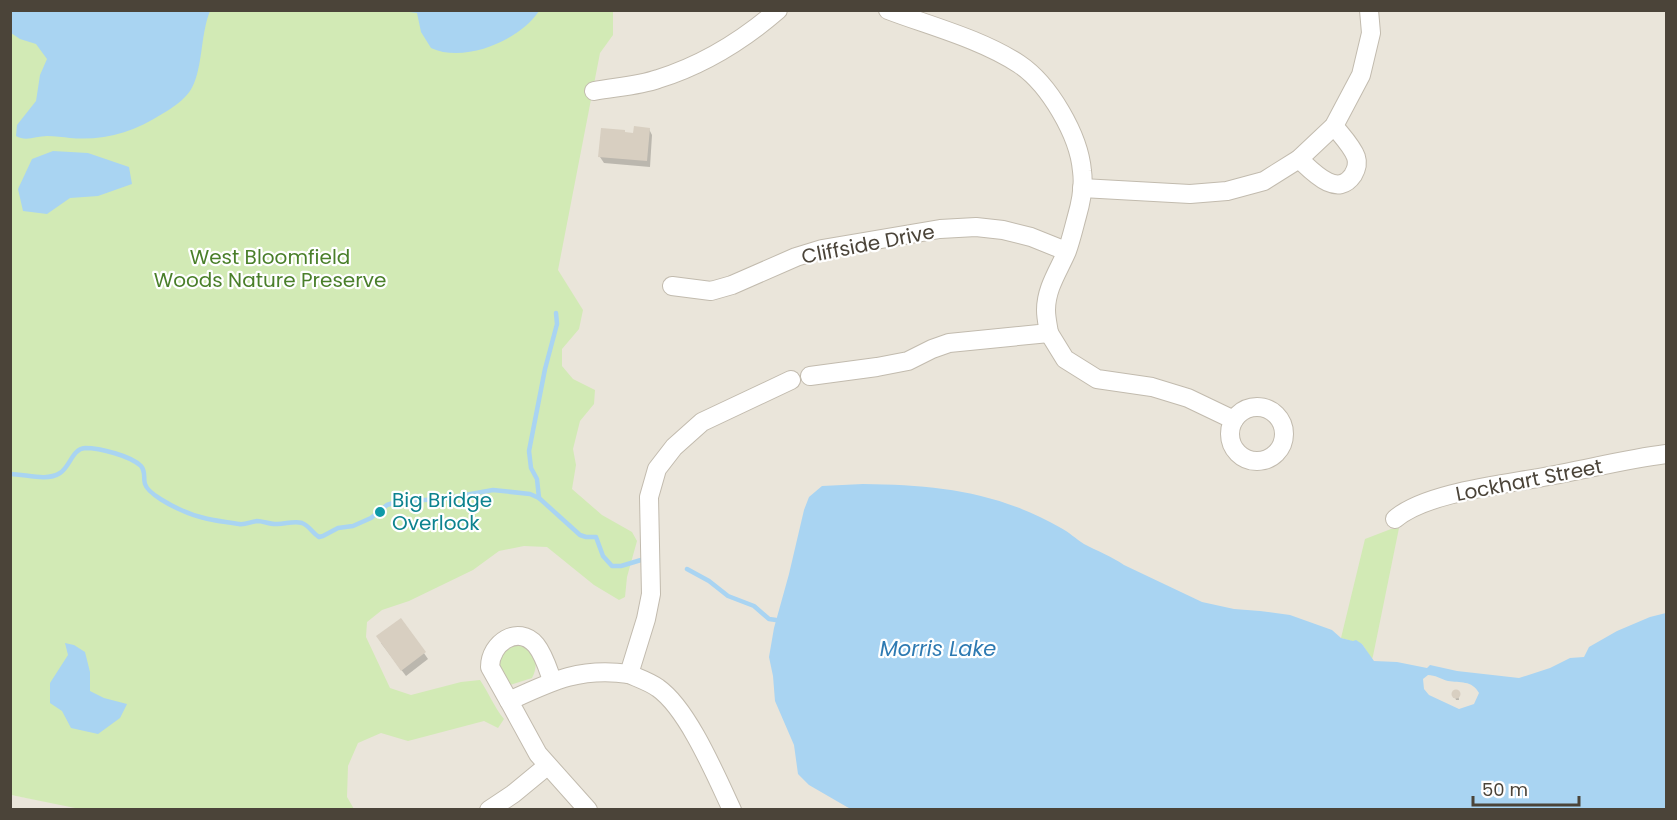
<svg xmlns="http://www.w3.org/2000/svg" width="1677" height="820" viewBox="0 0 1677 820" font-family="Poppins,sans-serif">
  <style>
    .residential { fill: #eae5da }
    .green { fill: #d2eab5 }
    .water { fill: #a9d4f2; fill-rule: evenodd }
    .shadow { fill: #0003 }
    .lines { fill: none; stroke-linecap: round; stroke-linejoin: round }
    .stream { stroke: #a9d4f2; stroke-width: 4.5 }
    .building { fill: #d8cfc1 }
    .minor-casing { stroke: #c2bbae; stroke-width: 20 }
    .minor { stroke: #fff; stroke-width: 18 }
    .culture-dot { fill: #0f9aa8; stroke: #fff; stroke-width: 2 }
    .labels { text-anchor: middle; stroke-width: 4.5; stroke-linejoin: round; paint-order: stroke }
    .street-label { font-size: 20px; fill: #4b4439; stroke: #fff }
    .park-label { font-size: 20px; fill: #4a7f2a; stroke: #fff }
    .culture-label { font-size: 20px; fill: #0d838f; stroke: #fff; text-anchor: start }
    .water-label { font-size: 21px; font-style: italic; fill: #2e7ab2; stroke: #fff }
  </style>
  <rect width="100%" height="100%" fill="#f6f3ec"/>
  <g class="residential">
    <path d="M608,11H1666V809L319,810L381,501Z"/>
    <path d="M11,795L88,809H11Z"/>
  </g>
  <g class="green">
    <path d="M10,11H613V35L600,53L558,270L583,310L579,329L562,349V366L573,379L595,390L594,404L580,421L573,449L576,465L572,489L602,515L632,532L637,541L627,577L625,597L619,600L594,585L547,547L524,546L499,551L473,570L409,601L382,610L367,622L366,637L390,688L411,695L461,682L480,680C489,693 494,707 504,719L498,728L484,721L408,741L381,733L358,743L348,766L347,797L354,809L85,810L11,795Z"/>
    <path d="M1399,528L1373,656L1372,659L1362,644L1341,638L1365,539L1391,529Z"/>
    <path d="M514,645C533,646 541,661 532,678L510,685L498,668L502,652Z"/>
  </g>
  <g class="water">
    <path d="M10,11L11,10L210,11C200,35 203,72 190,91C184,100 172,108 162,114C134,132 104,141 70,138C63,137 55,136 47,136C36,136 26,142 16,136L17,125L36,101L40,75L47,59L36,44L20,39L11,33Z"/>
    <path d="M402,11H539C520,40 465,64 431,48L421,32L417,13Z"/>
    <path d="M53,151L88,153L129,167L132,184L98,196L70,198L47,214L23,211L18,189L32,159Z"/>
    <path d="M863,484C936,485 996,491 1061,528C1069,532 1076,539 1084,544C1097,551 1111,556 1124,565L1202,602L1234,609L1260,611L1290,615L1332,630L1341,638L1353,641L1356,640L1362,644L1374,661L1397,662L1427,668L1430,665L1457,671L1519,678L1550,668L1570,658L1584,657L1589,647L1617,631L1650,617L1666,613V809L853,810L847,807L809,785L798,774L794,745L775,701L773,676L769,657L774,628L789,574L804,510L809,497L822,486ZM1428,675C1435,675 1441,679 1448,681C1460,683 1472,680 1479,693L1474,704L1459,709L1429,695L1424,689L1423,679Z"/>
    <path d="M65,643L74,645L85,652L90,672V691L104,698L127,704L120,718L98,734L71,728L62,711L50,703V683L68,655Z"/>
  </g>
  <g class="shadow">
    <path d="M649,129L652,135L650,167L604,163L600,157L626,134H634Z"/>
    <path d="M401,620L428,659L406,676L381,643Z"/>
    <path d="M1454,693H1458L1459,700H1456Z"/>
  </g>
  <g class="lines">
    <g class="stream">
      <path d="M10,474C26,474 46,482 60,473C70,467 72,449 85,448C100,448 131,456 141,466C146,472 143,477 145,484C148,494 172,506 181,510C200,519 218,521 239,524C245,525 250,522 257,521C263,521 269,524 275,524C284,525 293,520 302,523C310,526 312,533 319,537L323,536L338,528L353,526L371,518L387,505L393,503L405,501L443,499L493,490L530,494L539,498L580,535L586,537H596L603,556L612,566H621L641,560"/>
      <path d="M539,498L537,479L531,468L529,451L545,369L557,324L556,313"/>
      <path d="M687,569L709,581L728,596L754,606L769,619L776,620"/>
    </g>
  </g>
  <g class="building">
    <path d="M634,126L650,128L647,161L598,157L601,128L625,130V132L633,133Z"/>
    <path d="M401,618L426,652L401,671L376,636Z"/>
    <circle cx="1456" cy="694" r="4.5"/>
  </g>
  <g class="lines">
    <g class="minor-casing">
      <g id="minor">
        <path d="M594,91C615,87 638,86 658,79C703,65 742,41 778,10"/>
        <path d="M1299,159C1312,171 1337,199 1353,175C1356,170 1358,163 1356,157C1352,146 1341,135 1334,126"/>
        <path d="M1082,188L1190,194L1227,191L1264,181L1299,159L1334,126L1361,75L1371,33L1369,10"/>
        <path d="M672,286L711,291L732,285L796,257L822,249L940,229L976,227L1003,230L1031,237L1066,251"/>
        <path d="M1049,333L1065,359L1097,379L1152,387L1188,398L1234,420"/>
        <path d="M810,376L877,367L908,361L932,349L949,343L1049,333C1048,326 1046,318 1046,310C1046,288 1059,270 1067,251C1071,240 1074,227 1077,216C1081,202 1084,185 1082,171C1079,135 1049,84 1019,64C981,39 930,26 888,10"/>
        <circle cx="1257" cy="434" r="27"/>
        <path d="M1395,519C1426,492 1508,484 1549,476C1588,469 1627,459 1666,454"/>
        <path d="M509,701L490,667C490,643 518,624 536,645C544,655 548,669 552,680"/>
        <path d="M489,810L513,794L547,766"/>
        <path d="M588,810L538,754L509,701C552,681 580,667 629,674"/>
        <path d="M732,810C716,776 688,709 658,688C650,682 638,678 629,674L646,619L651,594L649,497L657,469L674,447L702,422L791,380"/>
      </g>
    </g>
    <use href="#minor" class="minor"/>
  </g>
  <circle class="culture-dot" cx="380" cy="512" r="6"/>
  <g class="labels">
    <g class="street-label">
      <text transform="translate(868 244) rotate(-11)" y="7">Cliffside Drive</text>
      <text transform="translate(1529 480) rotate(-11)" y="7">Lockhart Street</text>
    </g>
    <g class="park-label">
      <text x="270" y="264">West Bloomfield<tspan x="270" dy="23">Woods Nature Preserve</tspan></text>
    </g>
    <g class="culture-label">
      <text x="392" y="507">Big Bridge<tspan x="392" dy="23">Overlook</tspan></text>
    </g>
    <g class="water-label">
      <text x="938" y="656">Morris Lake</text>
    </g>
  </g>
  <rect width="1677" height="820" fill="none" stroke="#4b4439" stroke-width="24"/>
  <path d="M1473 796v9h106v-9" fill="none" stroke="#4b4439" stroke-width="3"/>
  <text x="1482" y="796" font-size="18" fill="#4b4439" stroke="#ffffff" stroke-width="4.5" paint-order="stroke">50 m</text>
</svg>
